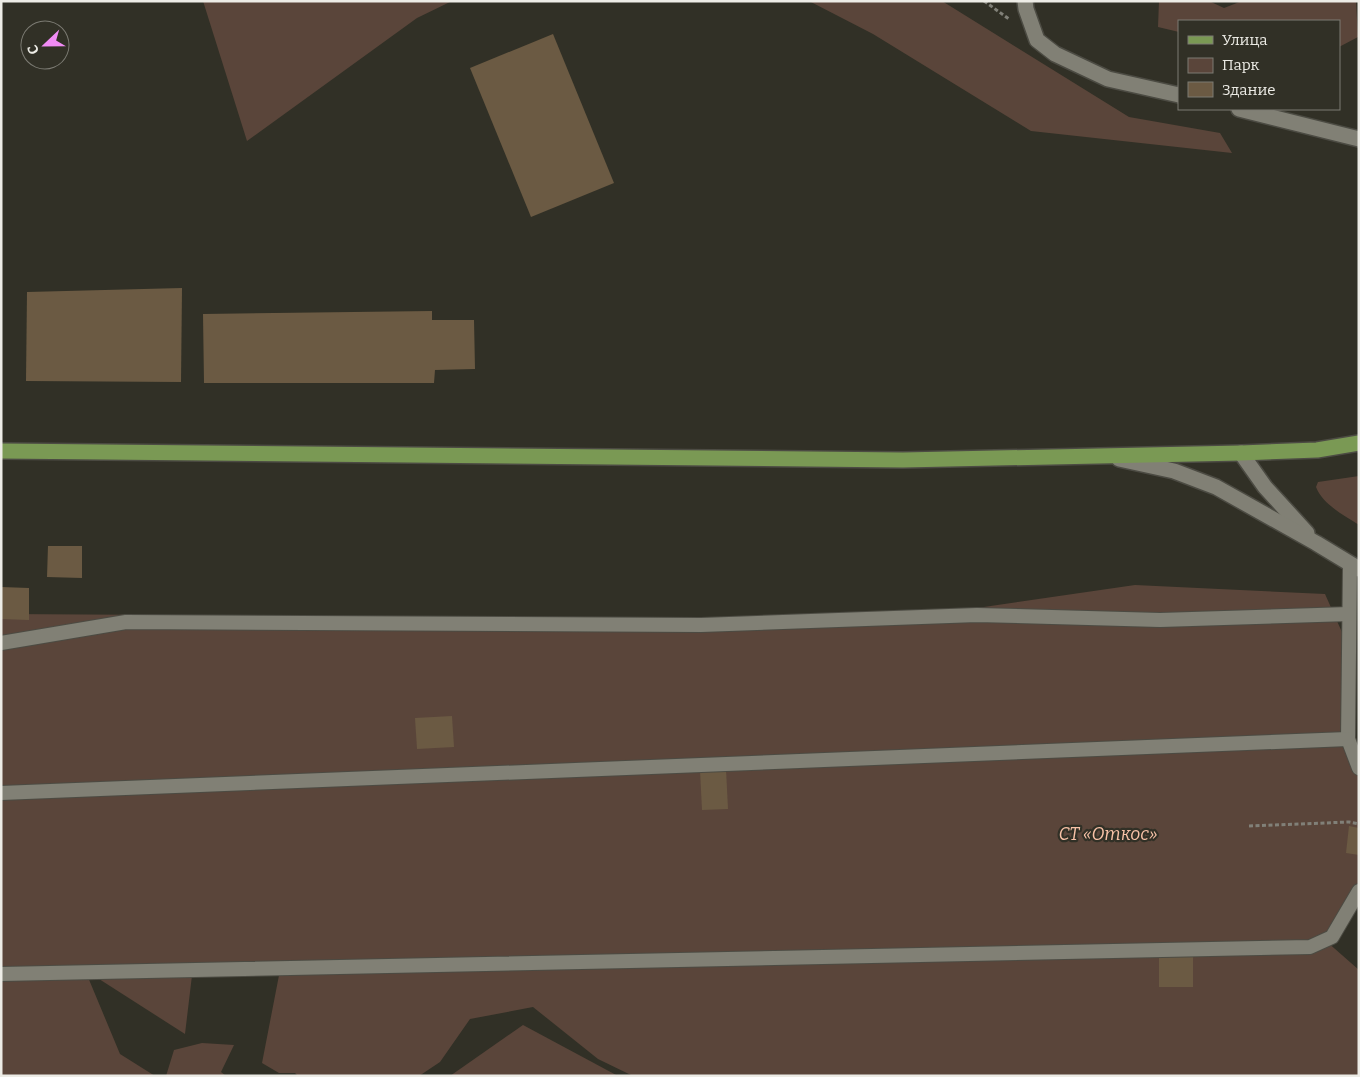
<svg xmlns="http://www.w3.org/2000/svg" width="1360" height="1077" viewBox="0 0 1360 1077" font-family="Bitter,serif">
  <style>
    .green { fill: #5a453a }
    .building { fill: #6b5a43 }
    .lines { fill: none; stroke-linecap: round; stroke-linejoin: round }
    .service-casing { stroke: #4c4b43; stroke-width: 16 }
    .minor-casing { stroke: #4c4b43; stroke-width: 18 }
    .secondary-casing { stroke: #4c4b43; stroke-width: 18 }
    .primary-casing { stroke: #4c4b43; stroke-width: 18 }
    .path { stroke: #818078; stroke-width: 3; stroke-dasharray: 4 2.5; stroke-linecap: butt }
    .service { stroke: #818075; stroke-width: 14 }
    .minor { stroke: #818075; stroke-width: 15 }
    .secondary { stroke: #818075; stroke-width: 15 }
    .primary { stroke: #7a9954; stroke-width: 15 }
    .labels { text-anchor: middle; stroke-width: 4.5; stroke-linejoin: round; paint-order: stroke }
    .park-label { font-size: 18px; font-style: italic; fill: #f8c2a7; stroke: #313026 }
  </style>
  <rect width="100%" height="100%" fill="#313026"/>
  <g class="green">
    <path d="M203,1H452L417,18L247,141Z"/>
    <path d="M809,1H942L1129,117L1220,133L1232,153L1031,131L873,34Z"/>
    <path d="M1159,1H1209L1224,8L1242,1H1356L1358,37L1339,47V21H1179V32L1158,27Z"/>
    <path d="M1359,476V525C1344,515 1323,505 1316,487L1318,482Z"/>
    <path d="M1135,585L1325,594L1345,639V709L1359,752V898L1326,941L1359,970V1076H633L598,1059L533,1007L470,1019L440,1062L419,1076H298L295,1073H279L262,1063L281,965L193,967L185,1034L85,970L120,1054L155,1076H1V614L902,619Z"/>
    <path d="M523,1025L618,1076H450Z"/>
    <path d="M202,1043L234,1045L221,1072L226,1076H166L174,1050Z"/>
  </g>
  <g class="building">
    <path d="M553,34L614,183L531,217L470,68Z"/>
    <path d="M182,288L181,382L26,381L27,292Z"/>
    <path d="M432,311V320H474L475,369L435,370L434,383H204L203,314Z"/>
    <path d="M48,546H82V578L47,577Z"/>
    <path d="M1,587L29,588V620L1,619Z"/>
    <path d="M452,716L454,747L417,749L415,718Z"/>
    <path d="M726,769L728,809L702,810L700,770Z"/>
    <path d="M1349,826L1359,828V855L1346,853Z"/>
    <rect x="1159" y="955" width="34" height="32"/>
  </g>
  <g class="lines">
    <g class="service-casing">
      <g id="service">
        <path d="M1350,564L1348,739L1359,768"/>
        <path d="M1,643L126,622L701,625L977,615L1160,620L1349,614"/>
        <path d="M1,793L1348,739"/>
        <path d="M1,974L1310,947L1332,937L1359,891"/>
      </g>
    </g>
    <g class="minor-casing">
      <g id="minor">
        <path d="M1025,1L1026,9L1037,40L1055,54L1108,79L1179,95"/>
        <path d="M1239,109L1359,139"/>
      </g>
    </g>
    <g class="secondary-casing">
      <g id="secondary">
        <path d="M1241,453L1265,487L1307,533"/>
        <path d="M1119,459L1174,471L1216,487L1316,543L1359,569"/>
      </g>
    </g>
    <g class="primary-casing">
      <path id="primary" d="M1,451L903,460L1241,453L1317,450L1359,443"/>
    </g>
    <g class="path">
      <path d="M984,1L1009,19"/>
      <path d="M1249,826L1349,822L1359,824"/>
    </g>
    <use href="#service" class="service"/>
    <use href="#minor" class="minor"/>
    <use href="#secondary" class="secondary"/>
    <use href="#primary" class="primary"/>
  </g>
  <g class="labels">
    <g class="park-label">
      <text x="1108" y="840">СТ «Откос»</text>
    </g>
  </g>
  <rect width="1360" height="1077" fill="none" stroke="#edece6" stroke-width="5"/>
  <rect x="1178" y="20" width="162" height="90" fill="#313026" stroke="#7c7b73"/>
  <rect x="1188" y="36" width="25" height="8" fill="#7a9954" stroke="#7c7b73"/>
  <text x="1222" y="45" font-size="15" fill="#edece6">Улица</text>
  <rect x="1188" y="58" width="25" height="15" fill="#5a453a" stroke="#7c7b73"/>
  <text x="1222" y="70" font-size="15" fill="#edece6">Парк</text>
  <rect x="1188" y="82" width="25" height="15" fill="#6b5a43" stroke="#7c7b73"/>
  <text x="1222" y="95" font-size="15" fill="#edece6">Здание</text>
  <g transform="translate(45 45) rotate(248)"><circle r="24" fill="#313026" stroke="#7c7b73"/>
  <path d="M0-4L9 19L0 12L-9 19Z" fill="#f18bf5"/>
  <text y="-8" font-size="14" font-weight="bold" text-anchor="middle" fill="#edece6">С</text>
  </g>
</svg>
